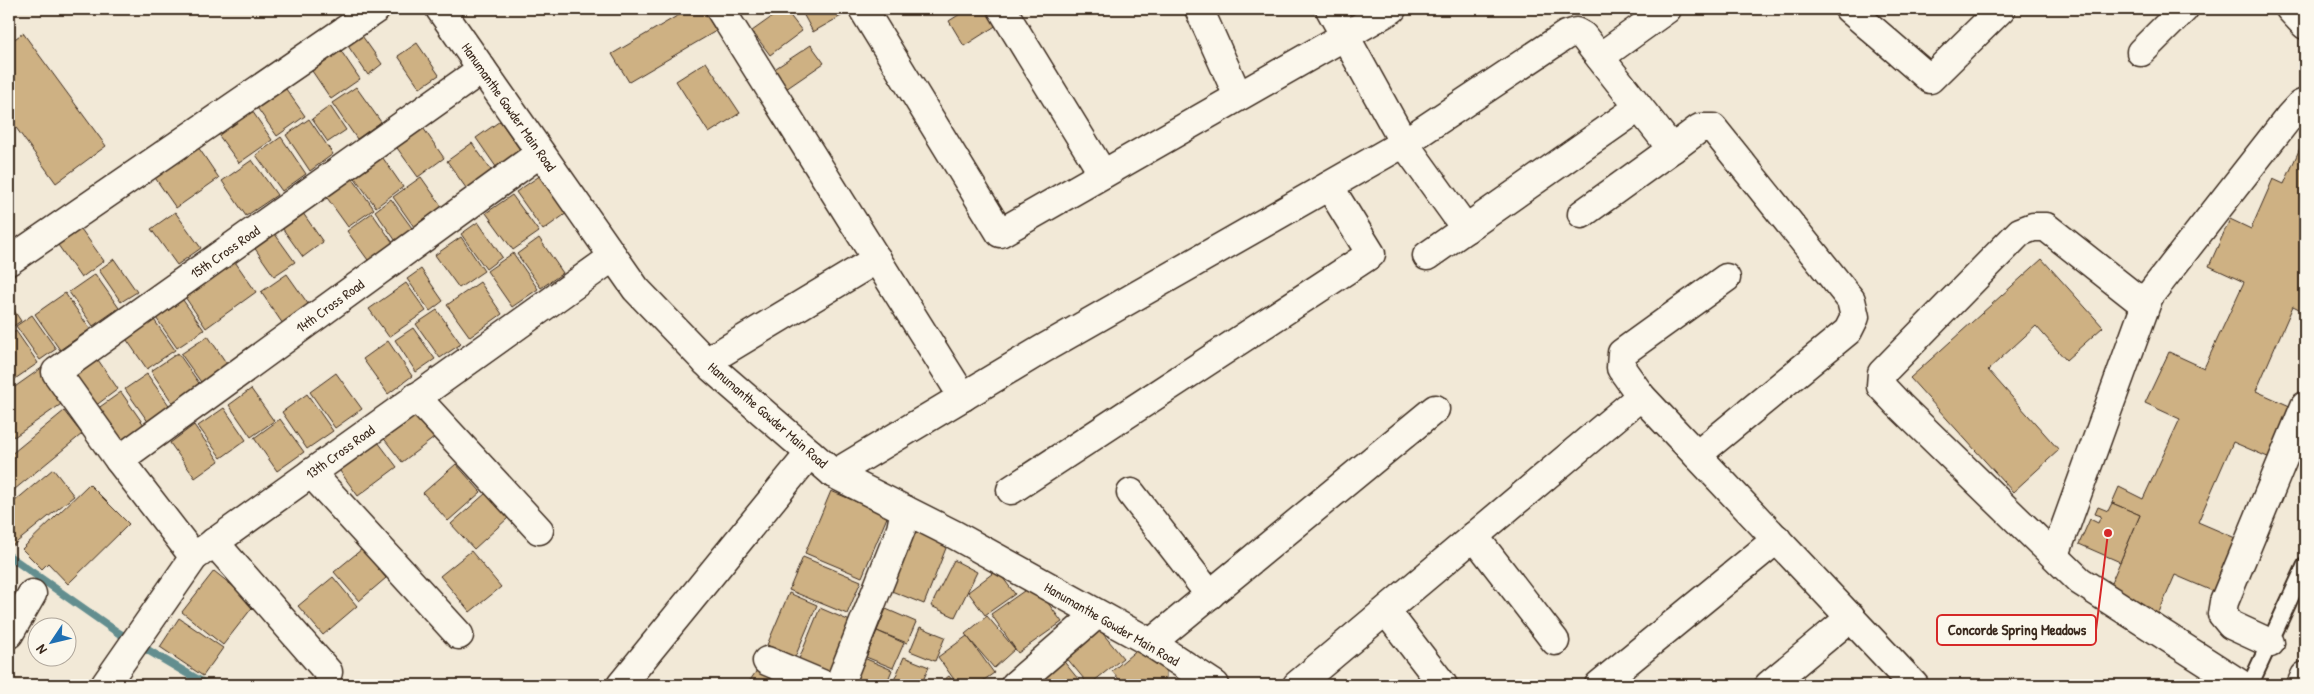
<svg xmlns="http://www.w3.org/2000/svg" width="2314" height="694" viewBox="0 0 2314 694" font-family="'Patrick Hand',sans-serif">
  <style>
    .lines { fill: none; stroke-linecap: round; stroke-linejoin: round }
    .stream { stroke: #648e8f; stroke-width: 8 }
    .building { fill: #ceb183; stroke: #3b2a1e }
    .lane-casing { stroke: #3b2a1e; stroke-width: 19 }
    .street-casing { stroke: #3b2a1e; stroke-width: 31 }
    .primary-casing { stroke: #3b2a1e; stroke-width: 31 }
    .lane { stroke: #fbf7ec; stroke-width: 15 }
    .street { stroke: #fbf7ec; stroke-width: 28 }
    .primary { stroke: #fbf7ec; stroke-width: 28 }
    .labels { text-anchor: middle; stroke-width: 4; stroke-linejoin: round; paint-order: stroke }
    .street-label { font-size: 14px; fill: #3b2a1e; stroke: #fbf7ec }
    .leader { fill: none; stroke: #d62828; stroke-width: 2 }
    .callout-dot { fill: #d62828; stroke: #fbf7ec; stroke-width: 2 }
    .callout { fill: #fbf7ec; stroke: #d62828; stroke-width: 2 }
    .callout-label { font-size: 15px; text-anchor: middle; font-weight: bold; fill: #3b2a1e }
  </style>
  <rect width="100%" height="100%" fill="#f2e9d7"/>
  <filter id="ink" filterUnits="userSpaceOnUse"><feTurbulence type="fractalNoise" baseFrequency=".02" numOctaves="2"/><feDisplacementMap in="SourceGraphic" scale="10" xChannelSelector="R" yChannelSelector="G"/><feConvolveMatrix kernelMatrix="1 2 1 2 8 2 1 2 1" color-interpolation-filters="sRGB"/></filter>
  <g filter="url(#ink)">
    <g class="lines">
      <path class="stream" d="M9,556L117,632L207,685"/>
    </g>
    <g class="building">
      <path d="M689,9H703L716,31L629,82L612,54Z"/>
      <path d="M783,9H785L802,31L770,55L752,31Z"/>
      <path d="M803,9H849L850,11L813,32L801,10Z"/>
      <path d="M968,9H987L997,25L964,46L949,21Z"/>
      <path d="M23,33L106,146L56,183L9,118V43Z"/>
      <path d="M360,33L382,64L368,75L346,43Z"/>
      <path d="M417,43L439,75L420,88L398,56Z"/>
      <path d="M811,45L824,63L786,89L773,70Z"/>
      <path d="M339,48L360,79L331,99L310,68Z"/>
      <path d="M706,62L740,113L709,133L676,81Z"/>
      <path d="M281,82L305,116L277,136L253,102Z"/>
      <path d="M356,87L381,122L357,139L332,103Z"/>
      <path d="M248,105L272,140L239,163L214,129Z"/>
      <path d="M330,106L346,130L328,142L312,119Z"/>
      <path d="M309,119L333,154L310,171L286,135Z"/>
      <path d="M500,121L525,157L501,174L476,138Z"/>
      <path d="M419,122L444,158L418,177L392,141Z"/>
      <path d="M281,137L306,174L282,191L256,155Z"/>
      <path d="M2305,137V312L2293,306L2256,391L2292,407L2270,458L2233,442L2198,522L2240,540L2217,593L2175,575L2157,617L2106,595L2140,515L2112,503L2119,487L2143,499L2180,419L2145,403L2169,352L2204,368L2244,282L2209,266L2230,219L2251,229L2273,179L2284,184Z"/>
      <path d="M194,141L219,178L176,208L151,172Z"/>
      <path d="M472,143L496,177L471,195L447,161Z"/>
      <path d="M378,151L403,187L376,207L350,171Z"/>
      <path d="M252,160L277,195L246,216L222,181Z"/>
      <path d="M346,169L374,209L348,227L320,188Z"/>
      <path d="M541,175L567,213L543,230L516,192Z"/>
      <path d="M421,177L447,214L419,234L393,197Z"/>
      <path d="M512,195L539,232L513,250L486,213Z"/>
      <path d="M391,199L417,235L400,247L375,211Z"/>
      <path d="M296,203L323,242L303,257L275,218Z"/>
      <path d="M175,212L201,248L177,265L151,229Z"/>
      <path d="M372,213L398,250L373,267L347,231Z"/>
      <path d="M478,222L502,257L486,269L461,234Z"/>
      <path d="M267,223L295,262L274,276L247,237Z"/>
      <path d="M81,229L104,261L81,278L58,245Z"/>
      <path d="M461,237L484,271L459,288L435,255Z"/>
      <path d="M539,238L563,273L541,288L517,254Z"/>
      <path d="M513,253L538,289L512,307L487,271Z"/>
      <path d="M231,256L256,292L206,328L181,291Z"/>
      <path d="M114,259L137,292L121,302L99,270Z"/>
      <path d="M2042,259L2103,327L2066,360L2036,326L1988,370L2059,450L2013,492L1910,378Z"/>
      <path d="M421,269L443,301L430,311L407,279Z"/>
      <path d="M95,274L119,308L93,326L69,292Z"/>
      <path d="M287,274L311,308L285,327L261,292Z"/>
      <path d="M480,282L502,314L470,337L447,305Z"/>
      <path d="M406,283L426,311L389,337L369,309Z"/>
      <path d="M65,293L90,329L60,350L35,314Z"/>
      <path d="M178,293L204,330L177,348L152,312Z"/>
      <path d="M9,303L21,321L9,329Z"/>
      <path d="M437,310L461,344L440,358L416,324Z"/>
      <path d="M150,314L175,350L147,369L122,333Z"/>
      <path d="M32,315L56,349L40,360L16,326Z"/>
      <path d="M413,328L435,359L416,372L395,340Z"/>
      <path d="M16,331L38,363L12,381L9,375V336Z"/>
      <path d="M208,336L229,367L203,385L181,354Z"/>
      <path d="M388,341L412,376L388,394L363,359Z"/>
      <path d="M178,353L201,386L174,405L151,371Z"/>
      <path d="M94,354L118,389L91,409L66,373Z"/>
      <path d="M43,367L67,400L14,437L9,430V391Z"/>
      <path d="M336,373L362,409L335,428L310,392Z"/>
      <path d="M147,374L171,408L149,423L125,389Z"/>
      <path d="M251,389L274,421L251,437L229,405Z"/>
      <path d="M121,392L144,425L120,442L97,409Z"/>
      <path d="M307,394L333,431L307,449L282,412Z"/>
      <path d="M224,408L246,440L221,458L198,426Z"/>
      <path d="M64,411L82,434L9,494V456Z"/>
      <path d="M414,412L434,438L402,462L382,436Z"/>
      <path d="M280,419L304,452L277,471L254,438Z"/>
      <path d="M194,425L219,461L195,478L170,443Z"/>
      <path d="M375,438L397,467L358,496L337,467Z"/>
      <path d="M456,464L481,492L448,521L423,493Z"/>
      <path d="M53,469L74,496L12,546L9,542V506Z"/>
      <path d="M89,484L129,524L68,584L48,563L42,569L22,549Z"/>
      <path d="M831,491L888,515L862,577L805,553Z"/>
      <path d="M486,493L508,518L474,549L451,524Z"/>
      <path d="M2112,503L2140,515L2120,562L2079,544L2090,519L2098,523L2101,516L2095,514L2098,507L2108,511Z"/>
      <path d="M915,529L948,543L924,604L889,590Z"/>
      <path d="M362,549L386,578L359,601L334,572Z"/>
      <path d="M471,551L501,587L470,612L440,576Z"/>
      <path d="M803,557L861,581L847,614L789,590Z"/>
      <path d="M954,560L977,572L955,617L931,606Z"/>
      <path d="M997,570L1015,594L985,615L968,592Z"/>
      <path d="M214,571L255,604L223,645L182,612Z"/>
      <path d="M333,577L357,606L323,635L298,606Z"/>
      <path d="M1034,584L1062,622L1018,653L991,614Z"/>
      <path d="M789,593L817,605L795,657L767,645Z"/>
      <path d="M820,608L850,621L829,672L799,659Z"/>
      <path d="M886,609L916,622L907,643L877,631Z"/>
      <path d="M987,616L1015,649L994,668L965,634Z"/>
      <path d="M179,618L223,648L203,676L160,647Z"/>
      <path d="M920,627L945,637L935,661L910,651Z"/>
      <path d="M1099,629L1123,658L1089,685L1065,656Z"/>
      <path d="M877,631L904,643L893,668L866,657Z"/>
      <path d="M967,636L994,673L977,685H958L938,657Z"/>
      <path d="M1139,648L1166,664V678L1158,685H1124L1112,671Z"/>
      <path d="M904,657L929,667L921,685H892Z"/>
      <path d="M864,658L892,670L886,685H853Z"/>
      <path d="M1061,658L1083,685H1033Z"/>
      <path d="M757,670L779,685H747Z"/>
      <path d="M949,676L956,685H937Z"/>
    </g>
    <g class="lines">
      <g class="lane-casing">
        <path id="lane" d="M2250,685L2305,566"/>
      </g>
      <g class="street-casing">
        <g id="street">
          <path d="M440,9L636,289L712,368L834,474L955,535L1151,643L1215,685"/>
          <path d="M720,9L963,397"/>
          <path d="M863,9L1000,233L1392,9"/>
          <path d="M1002,9L1103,174"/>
          <path d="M1199,9L1238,96"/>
          <path d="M1849,9L1930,79L2001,9"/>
          <path d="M2290,9L2305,25"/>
          <path d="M2141,52L2184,9"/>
          <path d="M1600,57L1667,9"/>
          <path d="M1582,214L1672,149"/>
          <path d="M1466,229L1404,143L1566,35L1576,32L1583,36L1672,149L1700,128H1713L1851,300L1855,317L1848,331L1697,455"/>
          <path d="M1427,256L1638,108"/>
          <path d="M9,261L376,9"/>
          <path d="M1726,278L1622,353L1621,368L1641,396L1914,685"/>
          <path d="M706,362L877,259"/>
          <path d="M416,397L539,530"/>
          <path d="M119,460L540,153"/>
          <path d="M311,473L459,635"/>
          <path d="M834,474L1041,350L1404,143L1330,9"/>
          <path d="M1011,490L1371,254L1329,186"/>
          <path d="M1131,493L1210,595"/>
          <path d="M1474,536L1555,641"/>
          <path d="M214,542L328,672"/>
          <path d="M2055,555L2149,296"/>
          <path d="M194,557L119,460L56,372L482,69"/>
          <path d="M1386,611L1443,685"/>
          <path d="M9,634L32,594"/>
          <path d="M1151,643L1435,409"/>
          <path d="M2270,643L2231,625L2222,614L2224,602L2305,406"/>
          <path d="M767,661L824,685"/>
          <path d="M105,685L194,557L613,257"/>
          <path d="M621,685L810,453"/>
          <path d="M839,685L901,529L905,510"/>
          <path d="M1015,685L1096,615"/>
          <path d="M1297,685L1641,396"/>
          <path d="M1599,685L1777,539"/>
          <path d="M1769,685L1851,617"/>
          <path d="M2242,685L2080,581L1899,405L1881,386L1882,373L2020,232L2033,227H2046L2136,298L2149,296L2289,117L2300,105L2305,103"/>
        </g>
      </g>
      <g class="primary-casing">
        <path id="primary" d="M2301,685L2305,676"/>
      </g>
      <use href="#lane" class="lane"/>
      <use href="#street" class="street"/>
      <use href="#primary" class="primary"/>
    </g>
  </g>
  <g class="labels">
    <g class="street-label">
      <text transform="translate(509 107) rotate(55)" y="5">Hanumanthe Gowder Main Road</text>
      <text transform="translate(225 252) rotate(-35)" y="5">15th Cross Road</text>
      <text transform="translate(330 306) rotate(-36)" y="5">14th Cross Road</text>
      <text transform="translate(768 415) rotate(41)" y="5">Hanumanthe Gowder Main Road</text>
      <text transform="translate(340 452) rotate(-36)" y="5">13th Cross Road</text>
      <text transform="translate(1112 624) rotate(30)" y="5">Hanumanthe Gowder Main Road</text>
    </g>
  </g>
  <path class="leader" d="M2108 533L2096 630"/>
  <circle class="callout-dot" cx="2108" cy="533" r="5"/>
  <rect class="callout" x="1937" y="615" width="159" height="30" rx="5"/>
  <g class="callout-label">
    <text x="2017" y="635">Concorde Spring Meadows</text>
  </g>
  <rect width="2314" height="694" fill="none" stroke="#fbf7ec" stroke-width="30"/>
  <rect x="15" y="15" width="2284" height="664" fill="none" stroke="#3b2a1e" stroke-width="2" filter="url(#ink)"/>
  <g transform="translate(52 642) rotate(235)"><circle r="24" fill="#fbf7ec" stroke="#aea59a"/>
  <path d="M0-4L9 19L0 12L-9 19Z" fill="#1f6fb2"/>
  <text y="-8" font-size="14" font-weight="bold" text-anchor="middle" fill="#3b2a1e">N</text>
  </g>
</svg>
